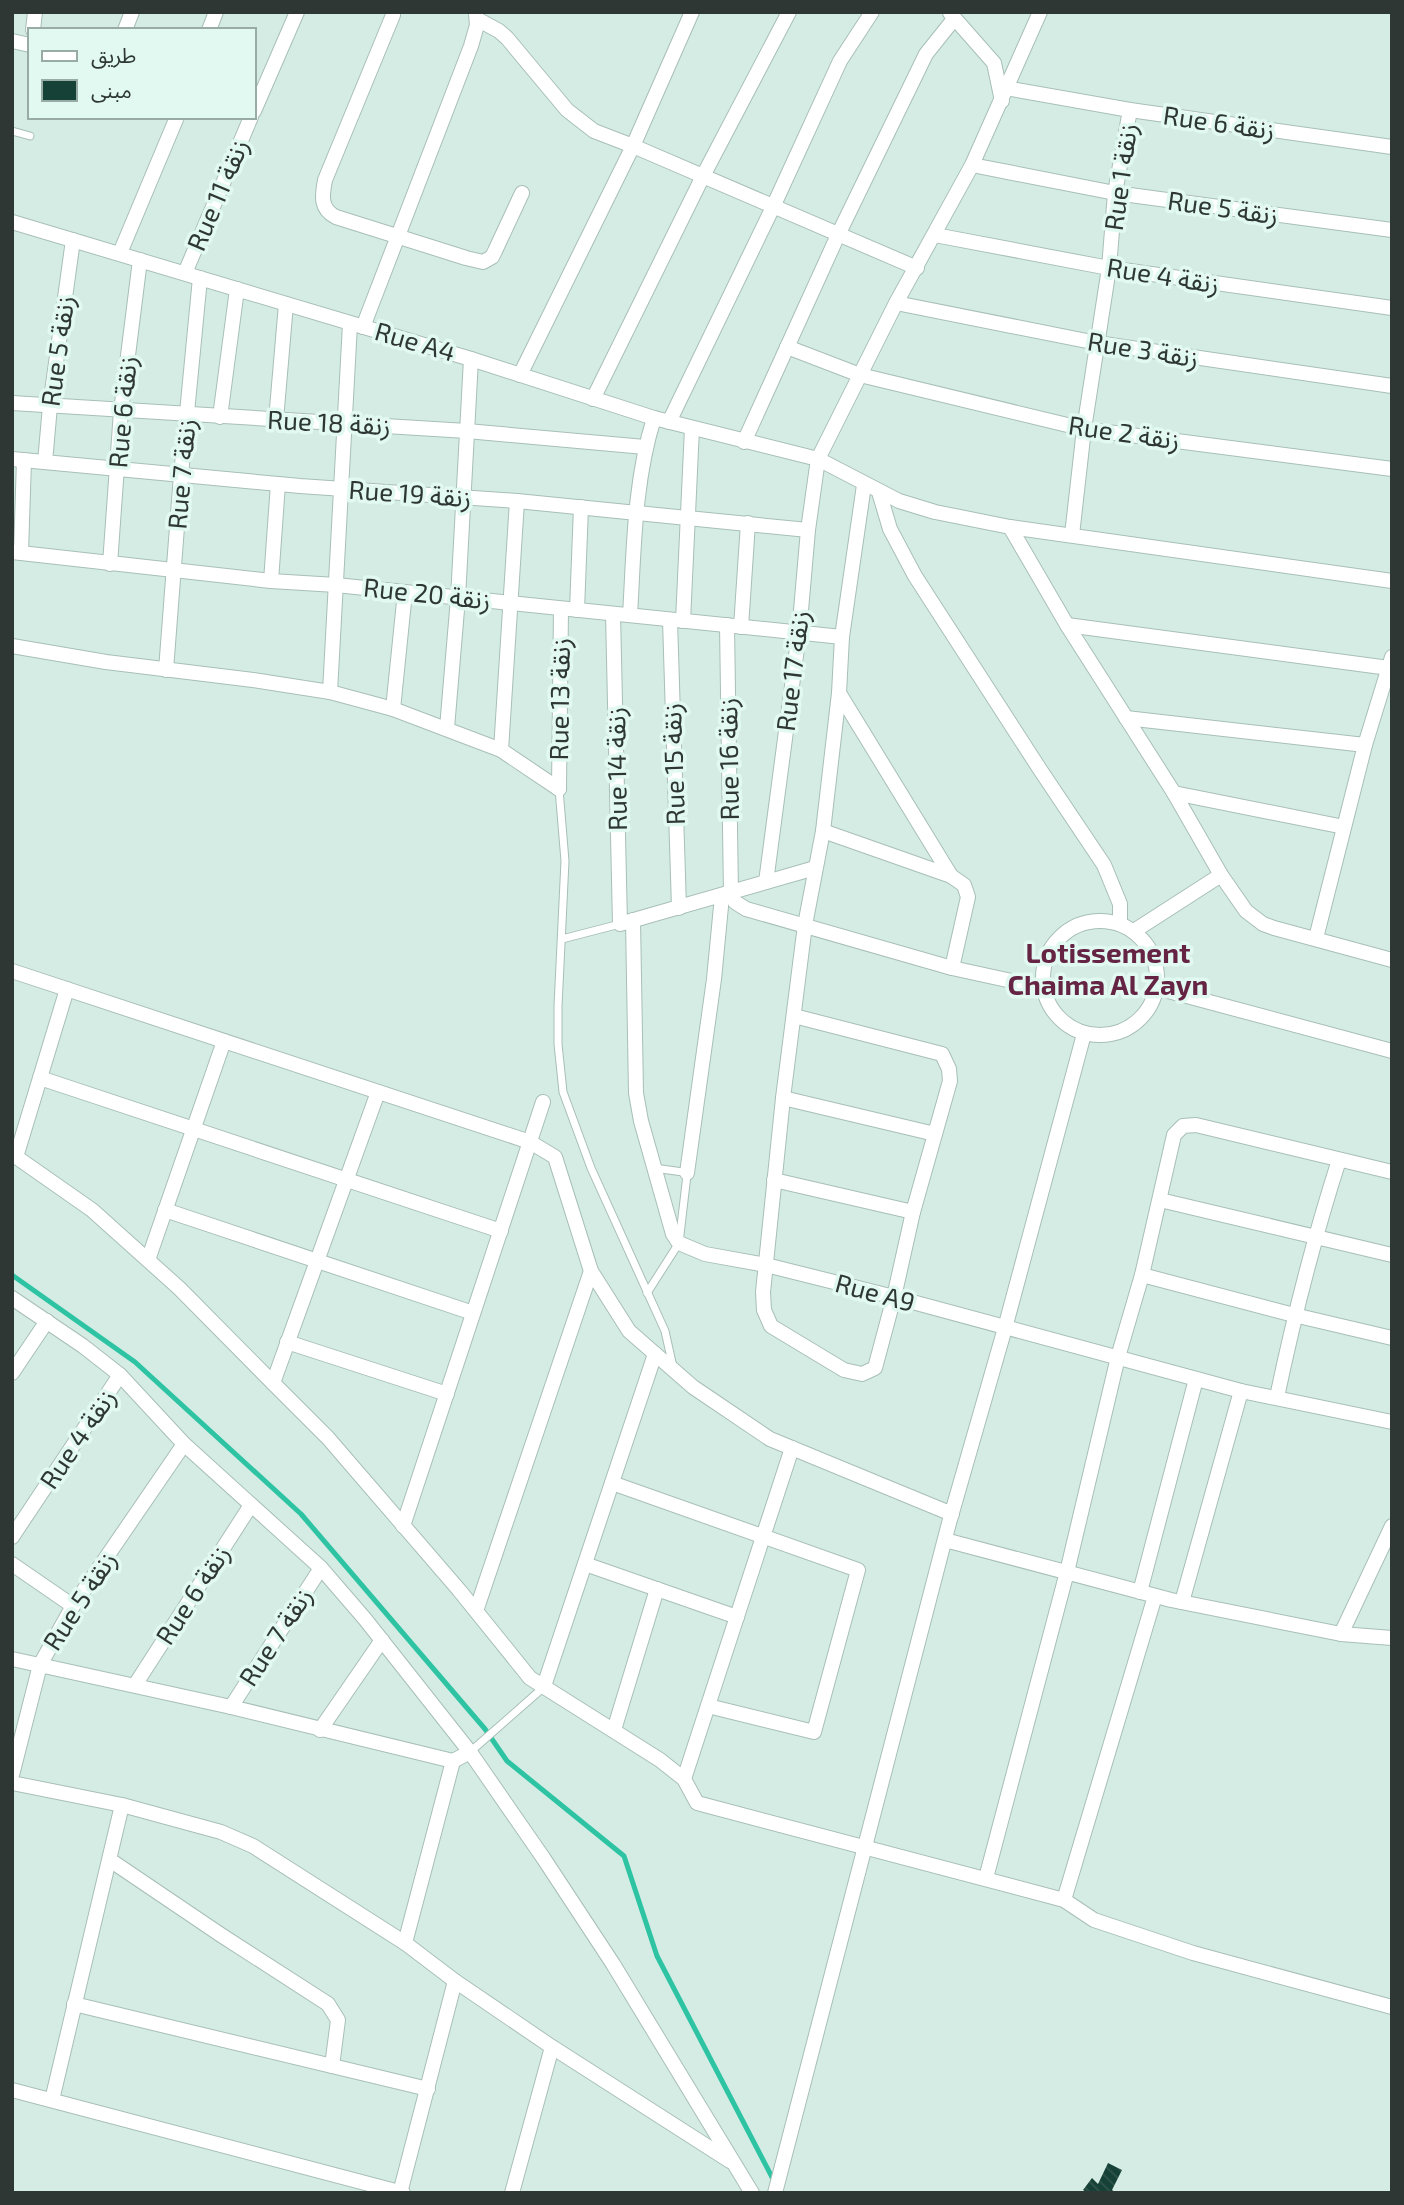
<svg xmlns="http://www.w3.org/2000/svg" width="1404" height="2205" viewBox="0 0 1404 2205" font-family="'Exo 2','Noto Sans Arabic',sans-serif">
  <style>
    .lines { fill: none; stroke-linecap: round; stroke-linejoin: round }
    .stream { stroke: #2ec4a3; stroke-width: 5 }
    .building { fill: url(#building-back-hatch) }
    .lane-casing { stroke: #a8bfb7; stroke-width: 9 }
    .street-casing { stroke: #a8bfb7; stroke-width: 16 }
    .lane { stroke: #fff; stroke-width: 7 }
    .street { stroke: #fff; stroke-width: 14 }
    .labels { text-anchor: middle; stroke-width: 7; stroke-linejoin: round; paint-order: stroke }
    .street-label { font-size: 26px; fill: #2e3734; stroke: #e1f9f1 }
    .neighbourhood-label { font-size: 28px; font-weight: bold; fill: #652443; stroke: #e1f9f1 }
  </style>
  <defs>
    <pattern id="building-back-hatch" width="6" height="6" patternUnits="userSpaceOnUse" patternTransform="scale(1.75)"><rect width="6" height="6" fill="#164136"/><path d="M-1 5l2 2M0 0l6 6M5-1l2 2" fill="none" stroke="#30544b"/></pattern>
  </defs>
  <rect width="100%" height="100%" fill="#d4ece4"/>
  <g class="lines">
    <path class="stream" d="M12,1275L135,1362L301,1514L485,1729L507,1761L624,1856L657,1956L774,2181"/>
  </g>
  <path class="building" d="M1108,2163L1122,2170L1112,2190L1116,2193H1088L1083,2190L1092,2178L1098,2184Z"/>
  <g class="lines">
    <g class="lane-casing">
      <g id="lane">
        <path d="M12,131L30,136"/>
        <path d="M559,789L565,861L558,1006V1044L563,1092L591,1168L665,1331L673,1367"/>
        <path d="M562,939L620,924"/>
        <path d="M647,1293L679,1243L687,1175L683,1172L654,1168"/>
        <path d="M470,1752L544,1687"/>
      </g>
    </g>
    <g class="street-casing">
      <g id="street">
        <path d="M950,13L994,63L1002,101"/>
        <path d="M393,15L325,180C322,196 320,209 336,217L466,258L483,262L492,257L495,251L522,193"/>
        <path d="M477,19L499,31L507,38L567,110L594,131L633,146L917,268"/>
        <path d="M33,30L35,12"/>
        <path d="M125,30L132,12"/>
        <path d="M209,30L216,12"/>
        <path d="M12,41L30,45"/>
        <path d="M1006,88L1130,110L1392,147"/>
        <path d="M254,111L297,12"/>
        <path d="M972,165L1115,193L1392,230"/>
        <path d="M12,222L471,359L654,418L818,459L899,501L935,512L1010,527L1392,581"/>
        <path d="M935,235L1109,268L1392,308"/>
        <path d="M120,253L177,117"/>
        <path d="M185,273L251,117"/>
        <path d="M896,303L1097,343L1392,386"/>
        <path d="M363,327L471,46L477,25L476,14"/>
        <path d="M787,347L860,375L1084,429L1392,469"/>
        <path d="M520,375L633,146L692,12"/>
        <path d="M593,399L703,176L789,12"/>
        <path d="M12,403L467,431L645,447"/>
        <path d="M220,417L237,289"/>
        <path d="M276,420L286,304"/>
        <path d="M669,422L773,207L840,61L872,12"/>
        <path d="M744,442L838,235L926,54L954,19"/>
        <path d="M12,459L300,486L517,501L808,530"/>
        <path d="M45,462L50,406L73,240"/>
        <path d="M879,492L890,529L915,576L1039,768L1104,865L1120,904V924"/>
        <path d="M1010,527L1067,625L1174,793L1221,875L1246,911L1263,924L1274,928L1392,960"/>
        <path d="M1072,535L1084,429L1109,268L1115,193L1130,110"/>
        <path d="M12,552L271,581L336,585L842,637"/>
        <path d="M21,553L24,460"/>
        <path d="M110,564L121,411L140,260"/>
        <path d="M271,581L278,484"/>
        <path d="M577,610L581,507"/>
        <path d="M613,614L620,924L815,868"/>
        <path d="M630,615C634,549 634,482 654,418"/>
        <path d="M670,620L679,908"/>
        <path d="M683,621L692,428"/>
        <path d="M727,625L731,894L735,902L746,909L952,968L1044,988"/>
        <path d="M1067,625L1389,668"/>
        <path d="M741,627L748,523"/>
        <path d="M12,646L106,662L253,680L330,692L393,709L501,750L559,789"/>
        <path d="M166,670L181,475L200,278"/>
        <path d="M330,692L350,324"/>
        <path d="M393,709L405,592"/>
        <path d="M1126,718L1365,745"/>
        <path d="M447,728L458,598L471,359"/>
        <path d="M501,750L517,501"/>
        <path d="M559,789L561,609"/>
        <path d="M1174,793L1344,827"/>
        <path d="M823,831L951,876L839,693"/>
        <path d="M951,876L964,885L968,897L952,968"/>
        <path d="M766,882L799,633L808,530L818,459L896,303L972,165L1040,12"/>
        <path d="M633,920L636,1093L641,1121L673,1234L679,1243L705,1254L766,1265L894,1297L1241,1391L1392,1422"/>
        <circle cx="1100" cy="978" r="57"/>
        <path d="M1134,931L1221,875"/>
        <path d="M1316,938L1365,745L1392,657"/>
        <path d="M12,971L530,1142L555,1157L591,1271L629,1331L693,1387L770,1439L952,1514"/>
        <path d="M1157,988L1392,1051"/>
        <path d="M794,1016L942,1054L949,1069L950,1081L913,1212L894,1297L875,1368L862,1374L844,1370L771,1326L764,1310L763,1292L783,1098L805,925L823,831L839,693L842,637L864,485"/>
        <path d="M40,1078L501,1231"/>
        <path d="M783,1098L935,1134"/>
        <path d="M12,1154L92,1210L179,1288L273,1383L328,1438L459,1590L530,1678L660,1760L684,1779L697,1803L1064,1900L1094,1920L1193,1953L1392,2007"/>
        <path d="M16,1157L67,989"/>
        <path d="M687,1173L714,979L722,896"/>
        <path d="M774,1180L913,1212"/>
        <path d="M1160,1200L1392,1255"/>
        <path d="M165,1210L473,1313"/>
        <path d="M148,1260L224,1041"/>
        <path d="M1142,1275L1294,1315L1392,1338"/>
        <path d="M12,1298L83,1346L120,1375L184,1444L321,1568L365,1619L470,1752L544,1859L613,1964L752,2193"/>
        <path d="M287,1342L447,1394"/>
        <path d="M12,1373L47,1321"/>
        <path d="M273,1383L378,1092"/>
        <path d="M1277,1397C1294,1316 1314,1238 1339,1160"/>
        <path d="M612,1483L858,1570L814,1732L708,1706"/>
        <path d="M403,1526L543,1102"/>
        <path d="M12,1537L120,1375"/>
        <path d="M945,1540L1171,1600L1341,1634L1392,1526"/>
        <path d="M12,1564L73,1606"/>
        <path d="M585,1564L737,1617"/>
        <path d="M1140,1592L1196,1379"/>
        <path d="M1182,1602L1241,1391"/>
        <path d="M476,1611L591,1271"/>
        <path d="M1341,1634L1392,1638"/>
        <path d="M12,1659L231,1707L453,1761L470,1752"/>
        <path d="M135,1685L251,1505"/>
        <path d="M544,1686L655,1354"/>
        <path d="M231,1707L321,1568"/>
        <path d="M320,1730L382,1640"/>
        <path d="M614,1730L657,1589"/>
        <path d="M12,1775L40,1665L73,1606L184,1444"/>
        <path d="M684,1779L792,1448"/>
        <path d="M12,1783L122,1805L221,1832L253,1846L405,1943L455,1981L552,2047L730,2161"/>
        <path d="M110,1860L221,1935L328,2004L338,2020L332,2066"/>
        <path d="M986,1878L1067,1572L1118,1357L1142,1275L1174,1135L1183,1126L1196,1125L1392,1172"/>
        <path d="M1064,1900L1155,1596"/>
        <path d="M405,1943L453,1761"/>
        <path d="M74,2004L428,2089"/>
        <path d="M12,2090L403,2193"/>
        <path d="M52,2100L122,1805"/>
        <path d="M400,2193L455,1981"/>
        <path d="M512,2193L552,2047"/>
        <path d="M775,2193L949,1523L1005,1328L1084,1034"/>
      </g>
    </g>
    <use href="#lane" class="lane"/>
    <use href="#street" class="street"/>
  </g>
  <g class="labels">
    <g class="street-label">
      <text transform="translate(1219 123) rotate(8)" y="9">Rue 6 زنقة</text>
      <text transform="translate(1121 177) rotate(-82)" y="9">Rue 1 زنقة</text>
      <text transform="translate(218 195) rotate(-67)" y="9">Rue 11 زنقة</text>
      <text transform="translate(1223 208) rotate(8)" y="9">Rue 5 زنقة</text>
      <text transform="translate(1163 276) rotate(9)" y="9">Rue 4 زنقة</text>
      <text transform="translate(415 342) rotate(16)" y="9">Rue A4</text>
      <text transform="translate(1143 350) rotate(9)" y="9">Rue 3 زنقة</text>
      <text transform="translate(58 351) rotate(-82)" y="9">Rue 5 زنقة</text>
      <text transform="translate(123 412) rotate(-85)" y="9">Rue 6 زنقة</text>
      <text transform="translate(329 423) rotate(3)" y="9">Rue 18 زنقة</text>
      <text transform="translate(1124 433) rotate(8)" y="9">Rue 2 زنقة</text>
      <text transform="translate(182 474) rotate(-85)" y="9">Rue 7 زنقة</text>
      <text transform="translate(410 494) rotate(4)" y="9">Rue 19 زنقة</text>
      <text transform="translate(427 594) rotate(6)" y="9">Rue 20 زنقة</text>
      <text transform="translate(793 671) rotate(-83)" y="9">Rue 17 زنقة</text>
      <text transform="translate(560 699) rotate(-89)" y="9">Rue 13 زنقة</text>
      <text transform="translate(729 759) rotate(-91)" y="9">Rue 16 زنقة</text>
      <text transform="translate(674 764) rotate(-92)" y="9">Rue 15 زنقة</text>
      <text transform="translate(617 769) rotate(-91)" y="9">Rue 14 زنقة</text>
      <text transform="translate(875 1293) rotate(15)" y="9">Rue A9</text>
      <text transform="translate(78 1439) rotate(-56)" y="9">Rue 4 زنقة</text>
      <text transform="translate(193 1595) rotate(-57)" y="9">Rue 6 زنقة</text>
      <text transform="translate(80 1601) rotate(-57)" y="9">Rue 5 زنقة</text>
      <text transform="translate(276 1637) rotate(-57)" y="9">Rue 7 زنقة</text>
    </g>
    <g class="neighbourhood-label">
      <text x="1108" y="963">Lotissement<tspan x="1108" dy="32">Chaima Al Zayn</tspan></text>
    </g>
  </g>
  <rect width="1404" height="2205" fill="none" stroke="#2e3734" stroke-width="28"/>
  <rect x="28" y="28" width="228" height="91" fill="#e1f9f1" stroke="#99aba5" stroke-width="2"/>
  <rect x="42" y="51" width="35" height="10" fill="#ffffff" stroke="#99aba5" stroke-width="2"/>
  <text x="91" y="63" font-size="21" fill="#2e3734">طريق</text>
  <rect x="42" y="80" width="35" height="21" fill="#164136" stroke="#99aba5" stroke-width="2"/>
  <text x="91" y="98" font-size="21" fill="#2e3734">مبنى</text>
</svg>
